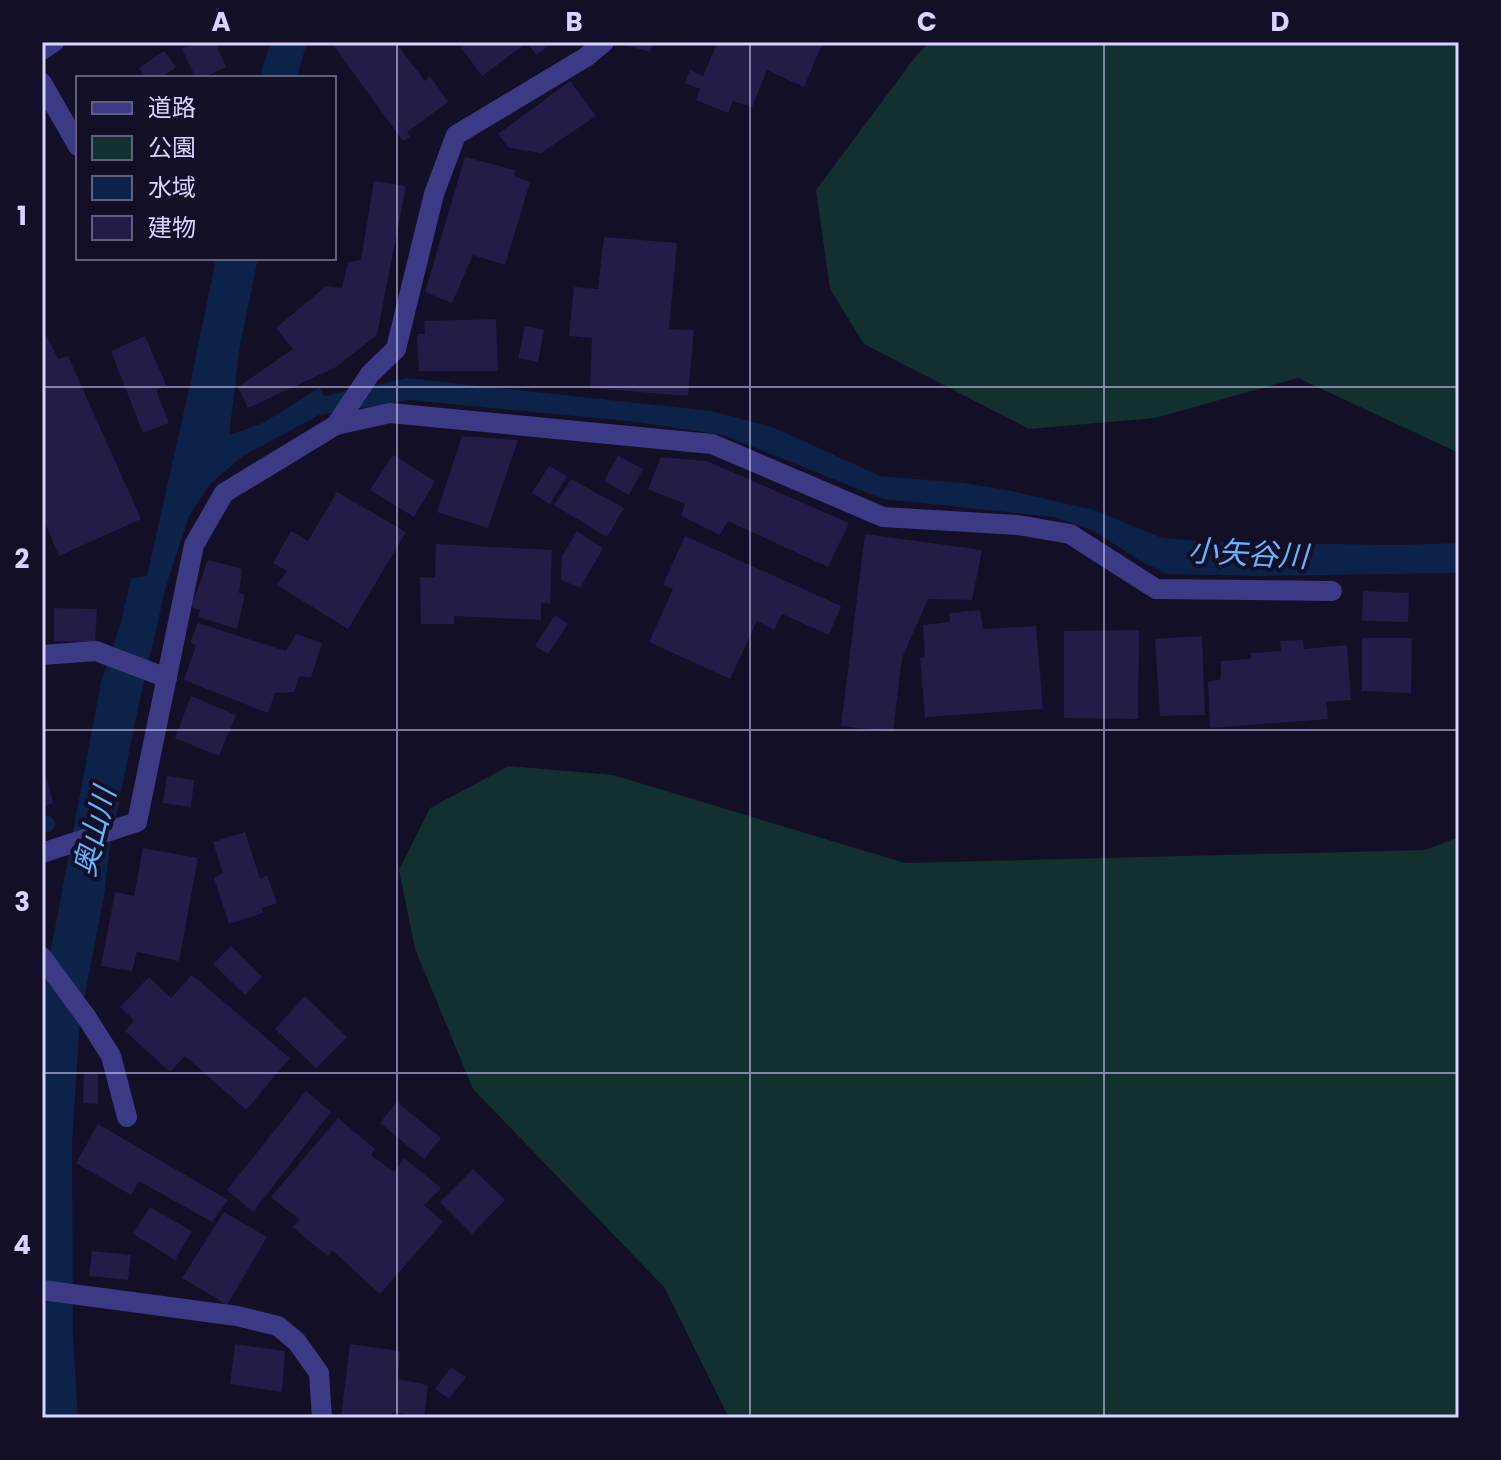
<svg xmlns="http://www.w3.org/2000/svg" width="1501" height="1460" viewBox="0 0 1501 1460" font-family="Poppins,'Noto Sans JP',sans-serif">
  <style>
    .green { fill: #12302f }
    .water { fill: #0c2248 }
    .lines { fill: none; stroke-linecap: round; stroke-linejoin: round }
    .stream { stroke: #0c2248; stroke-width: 16 }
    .building { fill: #241b47 }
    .service { stroke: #3d3a85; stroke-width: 20 }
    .minor { stroke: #3d3a85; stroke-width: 20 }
    .grid { fill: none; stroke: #d9d4ff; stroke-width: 2; stroke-opacity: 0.55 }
    .labels { text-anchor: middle; stroke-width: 8; stroke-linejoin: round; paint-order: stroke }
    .water-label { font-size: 30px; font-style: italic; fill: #62b6ff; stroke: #130f26 }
    .neatline { fill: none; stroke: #d9d4ff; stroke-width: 3 }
    .grid-label { font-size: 26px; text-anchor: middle; font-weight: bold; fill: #d9d4ff }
  </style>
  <rect width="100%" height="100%" fill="#130f26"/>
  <g class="green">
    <path d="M929,42H1459V453L1298,378L1155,418L1029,429L864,344L830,289L816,190L916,56Z"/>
    <path d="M509,766L613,775L905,863L1425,850L1459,837V1418H729L664,1287L473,1089L415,949L399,870L430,808Z"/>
  </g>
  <g class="water">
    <path d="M271,42H307L297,78H259Z"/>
    <path d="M216,258H258L240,345L229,435L263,423L319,388L325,396L407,378L711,411L775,428L880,476L964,483L1007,490L1094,510L1162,538L1210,542L1398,545L1459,543V573L1261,576L1167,574L1137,559L1094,531L1054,517L883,499L723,435L637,422L409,400L319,415L243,456L210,484L189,516L166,586L137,713L109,852L104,896L80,1020L72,1144L73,1337L78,1418H42V998L101,682L121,622L131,578L147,576L191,380Z"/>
  </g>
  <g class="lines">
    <path class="stream" d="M42,825L47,824"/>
  </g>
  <g class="building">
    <path d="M197,42H215L226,67L203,78H196L182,49Z"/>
    <path d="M331,42H395L425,81L430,76L448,102L407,132L410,137L403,141Z"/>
    <path d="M457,42H554L536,55L528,42L482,76Z"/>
    <path d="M626,42H653L650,52L625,45Z"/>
    <path d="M718,42H823L804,87L767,70L752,107L733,101L728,113L696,100L700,89L685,83L690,70L703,76Z"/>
    <path d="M164,51L176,67L161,78H146L139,68Z"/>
    <path d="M570,81L596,116L541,153L509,148L498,134Z"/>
    <path d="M465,157L515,170L514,176L530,182L505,265L473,255L452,303L425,292Z"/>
    <path d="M374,181L406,186L377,335L336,367L248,408L238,387L293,349L276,328L326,286L342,288L348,262L361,260Z"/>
    <path d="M604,237L677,243L669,329L694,330L688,396L590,388L592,338L569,336L574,287L598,289Z"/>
    <path d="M496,319L498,371H419L417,334H425L424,321Z"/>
    <path d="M525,326L544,330L538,362L518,358Z"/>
    <path d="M44,331L58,359L68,356L141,519L59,556L42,516V332Z"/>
    <path d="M145,336L166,385L156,390L169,423L143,433L111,351Z"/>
    <path d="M462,436L518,440L488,528L437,512Z"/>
    <path d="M393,455L435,481L414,517L370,490Z"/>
    <path d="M618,456L643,469L629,495L604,481Z"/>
    <path d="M661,457L707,461L849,523L828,567L728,521L720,535L681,516L685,504L648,489Z"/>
    <path d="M549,466L567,476L550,504L532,493Z"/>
    <path d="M571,479L624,508L607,537L554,505Z"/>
    <path d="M337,492L406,532L348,629L277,585L287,571L273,563L291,531L308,541Z"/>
    <path d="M577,531L603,548L580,588L561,580L562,556Z"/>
    <path d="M865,534L982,550L972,600L928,599L902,658L893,732L841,726Z"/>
    <path d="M685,536L841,606L829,635L782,614L774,630L757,621L730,679L649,642L673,589L663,585Z"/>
    <path d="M436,544L552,550L550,604L541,603V620L454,616V624H421L420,577L435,578Z"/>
    <path d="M208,560L242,569L239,593L245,595L237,629L198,617L200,610L191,607Z"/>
    <path d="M1363,591L1409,593L1408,622L1362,621Z"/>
    <path d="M54,608L97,609L95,642L54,641Z"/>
    <path d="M980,610L983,629L1036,626L1043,709L925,717L920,658L925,657L923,625L950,622L949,613Z"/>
    <path d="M555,615L568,624L548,654L535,646Z"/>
    <path d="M198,623L286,651L296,634L322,643L311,678L299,676L294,692L275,693L268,713L184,680L196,646L190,642Z"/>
    <path d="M1139,630L1138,719L1064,718V631Z"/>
    <path d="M1202,636L1205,715L1160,716L1155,639Z"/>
    <path d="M1362,638H1412L1411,693L1362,691Z"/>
    <path d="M1303,640L1304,649L1347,645L1351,700L1326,702L1328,719L1210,728L1208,682L1221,679V661L1251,659V653L1281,651L1280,641Z"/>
    <path d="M191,696L236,715L219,756L175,738Z"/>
    <path d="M43,764L53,803L42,807V765Z"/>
    <path d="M167,776L194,780L191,807L163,803Z"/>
    <path d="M245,832L260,879L267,875L277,903L262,908L263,913L229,924L214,878L223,873L213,842Z"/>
    <path d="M143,848L198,858L179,961L137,952L132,971L101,966L115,892L134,896Z"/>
    <path d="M231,946L262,977L245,995L213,964Z"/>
    <path d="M192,975L290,1058L246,1110L185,1056L170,1072L125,1031L134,1020L120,1007L149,977L171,998Z"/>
    <path d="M305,996L347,1037L316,1068L275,1029Z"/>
    <path d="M84,1072L98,1073V1104L83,1103Z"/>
    <path d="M306,1091L331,1112L253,1212L227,1190Z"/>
    <path d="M397,1102L441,1138L424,1159L380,1123Z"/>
    <path d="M338,1118L375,1149L371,1155L394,1172L404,1158L441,1188L424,1205L443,1222L380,1294L332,1250L328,1256L292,1227L300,1220L271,1197Z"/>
    <path d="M98,1124L228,1200L212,1222L139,1181L131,1195L76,1163Z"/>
    <path d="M473,1169L505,1200L472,1234L440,1202Z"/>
    <path d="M150,1207L192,1231L175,1260L133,1234Z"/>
    <path d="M224,1212L267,1237L227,1305L182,1278Z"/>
    <path d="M92,1251L131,1255L128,1280L89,1276Z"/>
    <path d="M235,1344L285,1351L282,1392L230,1384Z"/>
    <path d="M350,1344L400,1351L398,1379L428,1385L424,1417L392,1412L391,1418H341Z"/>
    <path d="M451,1367L466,1377L449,1399L435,1389Z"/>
  </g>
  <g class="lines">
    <g class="service">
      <path d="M42,50L54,42"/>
      <path d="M42,83L78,146"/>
      <path d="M396,349L434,194L456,135L586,57L604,42"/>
      <path d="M336,425L390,413L712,444L883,517L1018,525L1070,534L1156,589L1332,591"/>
      <path d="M42,655L96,651L167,678"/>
      <path d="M42,957L87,1018L111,1056L127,1117"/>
      <path d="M42,1290L237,1316L278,1326L297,1342L319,1373L322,1418"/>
    </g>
    <path class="minor" d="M42,853L137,822L194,545L224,493L336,425L370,374L396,349"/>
  </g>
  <path class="grid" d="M397,42V1418M750,42V1418M1104,42V1418M42,387H1459M42,730H1459M42,1073H1459"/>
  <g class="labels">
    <g class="water-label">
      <text transform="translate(1248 554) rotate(3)" y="10">小矢谷川</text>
      <text transform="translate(95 832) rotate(-76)" y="10">奥山川</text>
    </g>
  </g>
  <rect width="1501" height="1460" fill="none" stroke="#130f26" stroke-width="88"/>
  <rect x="76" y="76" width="260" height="184" fill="#130f26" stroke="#625e7d" stroke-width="2"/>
  <rect x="92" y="102" width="40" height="12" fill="#3d3a85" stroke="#625e7d" stroke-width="2"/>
  <text x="148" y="116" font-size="24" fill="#d9d4ff">道路</text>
  <rect x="92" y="136" width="40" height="24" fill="#12302f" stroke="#625e7d" stroke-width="2"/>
  <text x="148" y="156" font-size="24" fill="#d9d4ff">公園</text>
  <rect x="92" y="176" width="40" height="24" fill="#0c2248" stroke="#625e7d" stroke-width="2"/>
  <text x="148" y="196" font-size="24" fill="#d9d4ff">水域</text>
  <rect x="92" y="216" width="40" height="24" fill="#241b47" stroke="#625e7d" stroke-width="2"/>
  <text x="148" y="236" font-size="24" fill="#d9d4ff">建物</text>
  <rect x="44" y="44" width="1413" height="1372" class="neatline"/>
  <g class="grid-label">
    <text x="221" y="31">A</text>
    <text x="574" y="31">B</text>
    <text x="927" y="31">C</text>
    <text x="1280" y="31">D</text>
    <text x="22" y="225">1</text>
    <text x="22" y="568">2</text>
    <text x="22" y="911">3</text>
    <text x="22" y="1254">4</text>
  </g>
</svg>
